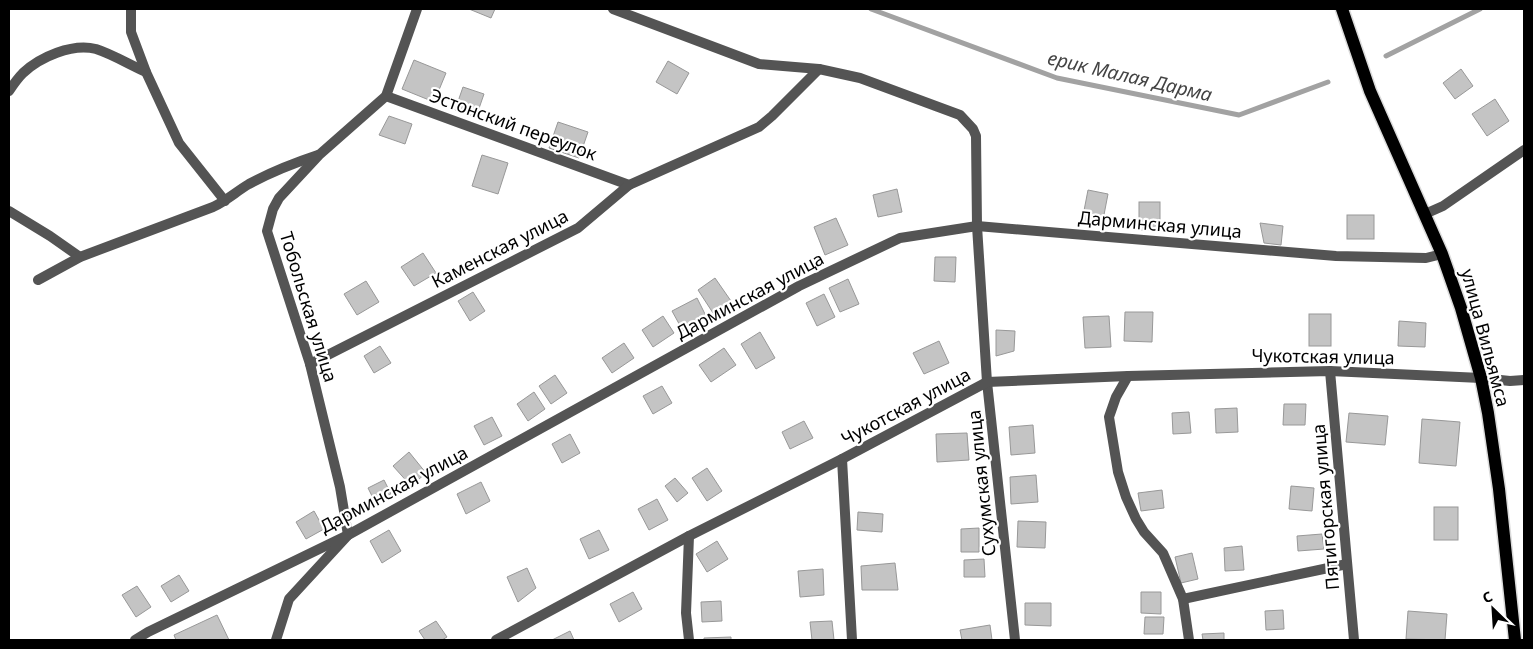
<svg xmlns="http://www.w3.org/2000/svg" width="1533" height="649" viewBox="0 0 1533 649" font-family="'Noto Sans',sans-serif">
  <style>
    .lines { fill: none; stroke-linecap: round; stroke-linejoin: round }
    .stream { stroke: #a2a2a2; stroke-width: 5 }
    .building { fill: #c4c4c4; stroke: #989898 }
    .primary-casing { stroke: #dbdbdb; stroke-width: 15 }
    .street { stroke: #545454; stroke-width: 10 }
    .primary { stroke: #000; stroke-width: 12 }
    .labels { text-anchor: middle; stroke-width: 4.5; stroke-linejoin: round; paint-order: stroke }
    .street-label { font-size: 18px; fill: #000; stroke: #fff }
    .water-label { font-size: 19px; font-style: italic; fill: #434343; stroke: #fff }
  </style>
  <rect width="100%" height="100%" fill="#fff"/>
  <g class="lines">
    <g class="stream">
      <path d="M871,9L1057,78L1239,115L1328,82"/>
      <path d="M1386,56L1480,9"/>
    </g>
  </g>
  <g class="building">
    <path d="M469,9H495L491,18Z"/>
    <path d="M414,60L446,73L434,102L402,89Z"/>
    <path d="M668,61L689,73L677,94L656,82Z"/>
    <path d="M1461,69L1473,86L1455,99L1443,83Z"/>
    <path d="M463,87L484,94L476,117L455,110Z"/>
    <path d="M1495,99L1509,121L1487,136L1472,114Z"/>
    <path d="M389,116L412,124L405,144L379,135Z"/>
    <path d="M558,122L588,132L579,158L549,148Z"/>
    <path d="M482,155L508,163L498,194L472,186Z"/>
    <path d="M897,189L902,212L878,217L873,195Z"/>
    <path d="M1088,190L1108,194L1102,225L1082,221Z"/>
    <rect x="1139" y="202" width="21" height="28"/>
    <rect x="1347" y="215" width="27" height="24"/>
    <path d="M836,218L848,245L825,255L814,227Z"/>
    <path d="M1260,223L1283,226L1281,245L1264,243Z"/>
    <path d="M423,253L436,273L414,286L401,267Z"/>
    <path d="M935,257H956L955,282L934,281Z"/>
    <path d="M715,278L731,301L713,313L698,290Z"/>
    <path d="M848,279L859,304L840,312L829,288Z"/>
    <path d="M366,281L379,302L357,315L344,294Z"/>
    <path d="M473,292L485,311L470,321L458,301Z"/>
    <path d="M824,294L835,317L817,326L806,303Z"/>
    <path d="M697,298L707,318L683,331L672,311Z"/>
    <path d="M1125,312H1153L1152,342L1124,341Z"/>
    <rect x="1309" y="314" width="22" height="32"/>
    <path d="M663,316L674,333L653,347L642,330Z"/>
    <path d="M1109,316L1111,347L1085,348L1083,317Z"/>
    <path d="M1399,321L1426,323L1425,347L1398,346Z"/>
    <path d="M996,330L1015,331L1014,351L996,356Z"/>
    <path d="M760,332L775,358L756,369L741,344Z"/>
    <path d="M939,341L949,363L924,374L913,353Z"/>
    <path d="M624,343L634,358L612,373L602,358Z"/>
    <path d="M380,346L391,363L374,373L364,356Z"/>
    <path d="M724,348L736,365L711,382L699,365Z"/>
    <path d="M555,375L567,393L551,404L539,386Z"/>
    <path d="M662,386L672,403L653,414L643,396Z"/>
    <path d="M534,392L545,409L528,421L517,404Z"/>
    <path d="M1284,404H1306L1305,425H1283Z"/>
    <path d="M1237,408L1238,432L1216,433L1215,409Z"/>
    <path d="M1189,412L1191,433L1173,434L1172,413Z"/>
    <path d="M1349,413L1388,416L1385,445L1346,442Z"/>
    <path d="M492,417L502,436L484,445L474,426Z"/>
    <path d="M1422,419L1460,422L1456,466L1419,463Z"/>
    <path d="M804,421L813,438L790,449L782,432Z"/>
    <path d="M1033,425L1035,453L1011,455L1009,427Z"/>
    <path d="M967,433L969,460L937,462L936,434Z"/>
    <path d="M570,434L580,453L562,463L552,444Z"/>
    <path d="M409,452L426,473L411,486L393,466Z"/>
    <path d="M707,468L722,491L707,501L692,478Z"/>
    <path d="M1036,475L1038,502L1011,504L1010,477Z"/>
    <path d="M675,478L688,493L677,502L665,486Z"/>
    <path d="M384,480L391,494L375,502L368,488Z"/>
    <path d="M481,482L490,501L466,514L457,494Z"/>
    <path d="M1291,486L1314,488L1312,511L1289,509Z"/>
    <path d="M1162,490L1164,508L1141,511L1138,493Z"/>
    <path d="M657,499L668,520L649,530L638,509Z"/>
    <rect x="1434" y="507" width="24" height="33"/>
    <path d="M314,511L324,529L306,539L296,522Z"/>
    <path d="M858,512L883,514L882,532L857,530Z"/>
    <path d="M1018,521L1046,522L1045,548L1017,547Z"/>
    <path d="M979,528V552H961V529Z"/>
    <path d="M389,530L401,551L382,563L370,541Z"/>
    <path d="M599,530L609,550L589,559L580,539Z"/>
    <path d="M1322,534L1324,549L1298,551L1297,536Z"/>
    <path d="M717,541L728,559L707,572L696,554Z"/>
    <path d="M1242,546L1244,570L1225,571L1224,548Z"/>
    <path d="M1192,553L1198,579L1181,583L1175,557Z"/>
    <path d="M984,559L985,577H964V560Z"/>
    <path d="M895,563L898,590H862L861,566Z"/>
    <path d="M527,568L536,588L518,602L507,577Z"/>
    <path d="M823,569L824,595L800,597L798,571Z"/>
    <path d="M179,575L189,591L171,602L161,586Z"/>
    <path d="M137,586L151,607L136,617L122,595Z"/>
    <path d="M633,592L642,609L619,622L610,604Z"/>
    <path d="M1141,592H1161V614L1141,613Z"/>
    <path d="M721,601L722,621L702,622L701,602Z"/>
    <path d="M1025,603H1051V626L1025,625Z"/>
    <path d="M1283,610L1284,629L1266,630L1265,611Z"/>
    <path d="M1408,611L1447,614L1445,640L1406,639Z"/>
    <path d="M217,615L229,640H176L174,635Z"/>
    <path d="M1145,617H1164L1163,634H1144Z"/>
    <path d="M436,621L447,637L442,640H425L419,631Z"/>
    <path d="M832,621L834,640H812L810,622Z"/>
    <path d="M990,625L992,640H962L960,630Z"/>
    <path d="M570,631L574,640H552Z"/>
    <path d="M1224,633V640H1203L1202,634Z"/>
    <path d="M731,637V640H704V638Z"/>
  </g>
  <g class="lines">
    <g class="primary-casing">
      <path id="primary" d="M1342,9L1370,91L1442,254L1461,308L1481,378L1488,413L1499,489L1515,640"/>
    </g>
    <g class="street">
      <path d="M131,9V32L146,72L179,143L225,201"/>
      <path d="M613,9L759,64L819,69L860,78L960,115L973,129L976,136L977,226L987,382L1015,640"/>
      <path d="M9,91C13,85 18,78 23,73C40,57 72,43 96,49C112,54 130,65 146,72"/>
      <path d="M386,96L629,185"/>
      <path d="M9,211L50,236L80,257"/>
      <path d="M1425,214L1443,206L1524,150"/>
      <path d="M38,280L80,257L213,207C226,201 237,191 249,184C271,172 294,163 318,155"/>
      <path d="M310,364L578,228L629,185L759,127L772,116L819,69"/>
      <path d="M1330,371L1354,640"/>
      <path d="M1128,376L1116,397L1109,417L1118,472L1126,497L1136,519L1144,532L1163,553L1183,599L1189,640"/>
      <path d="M842,459L852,640"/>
      <path d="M1183,599L1347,564"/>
      <path d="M135,640L148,632L348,535L799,286L900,238L977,226L1336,256L1426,258L1442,254"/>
      <path d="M276,640L289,599L348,535L340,487L310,364L267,231L273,209L279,198L319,155L386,96L417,9"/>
      <path d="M496,640L689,536L842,459L987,382L1128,376L1330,371L1481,378L1510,381L1524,380"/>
      <path d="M689,640L686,613L689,536"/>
    </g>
    <use href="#primary" class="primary"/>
  </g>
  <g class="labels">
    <g class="street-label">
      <text transform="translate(513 125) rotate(20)" y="6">Эстонский переулок</text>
      <text transform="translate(1160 225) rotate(5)" y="6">Дарминская улица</text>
      <text transform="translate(500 249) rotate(-27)" y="6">Каменская улица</text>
      <text transform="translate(750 296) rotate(-28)" y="6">Дарминская улица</text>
      <text transform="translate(308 307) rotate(73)" y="6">Тобольская улица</text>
      <text transform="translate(1485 338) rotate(75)" y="6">улица Вильямса</text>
      <text transform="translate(1323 357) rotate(1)" y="6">Чукотская улица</text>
      <text transform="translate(906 407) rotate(-28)" y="6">Чукотская улица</text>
      <text transform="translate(982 483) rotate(-96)" y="6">Сухумская улица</text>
      <text transform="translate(394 490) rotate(-28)" y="6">Дарминская улица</text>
      <text transform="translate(1326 507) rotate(-95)" y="6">Пятигорская улица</text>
    </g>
    <g class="water-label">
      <text transform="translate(1130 76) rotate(13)" y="7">ерик Малая Дарма</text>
    </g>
  </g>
  <rect width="1533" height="649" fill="none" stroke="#000000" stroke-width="20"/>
  <g transform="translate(1493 609) rotate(335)" stroke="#ffffff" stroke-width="4" paint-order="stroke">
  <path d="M0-4L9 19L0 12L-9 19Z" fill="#000000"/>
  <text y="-8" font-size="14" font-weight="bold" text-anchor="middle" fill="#000000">С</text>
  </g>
</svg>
